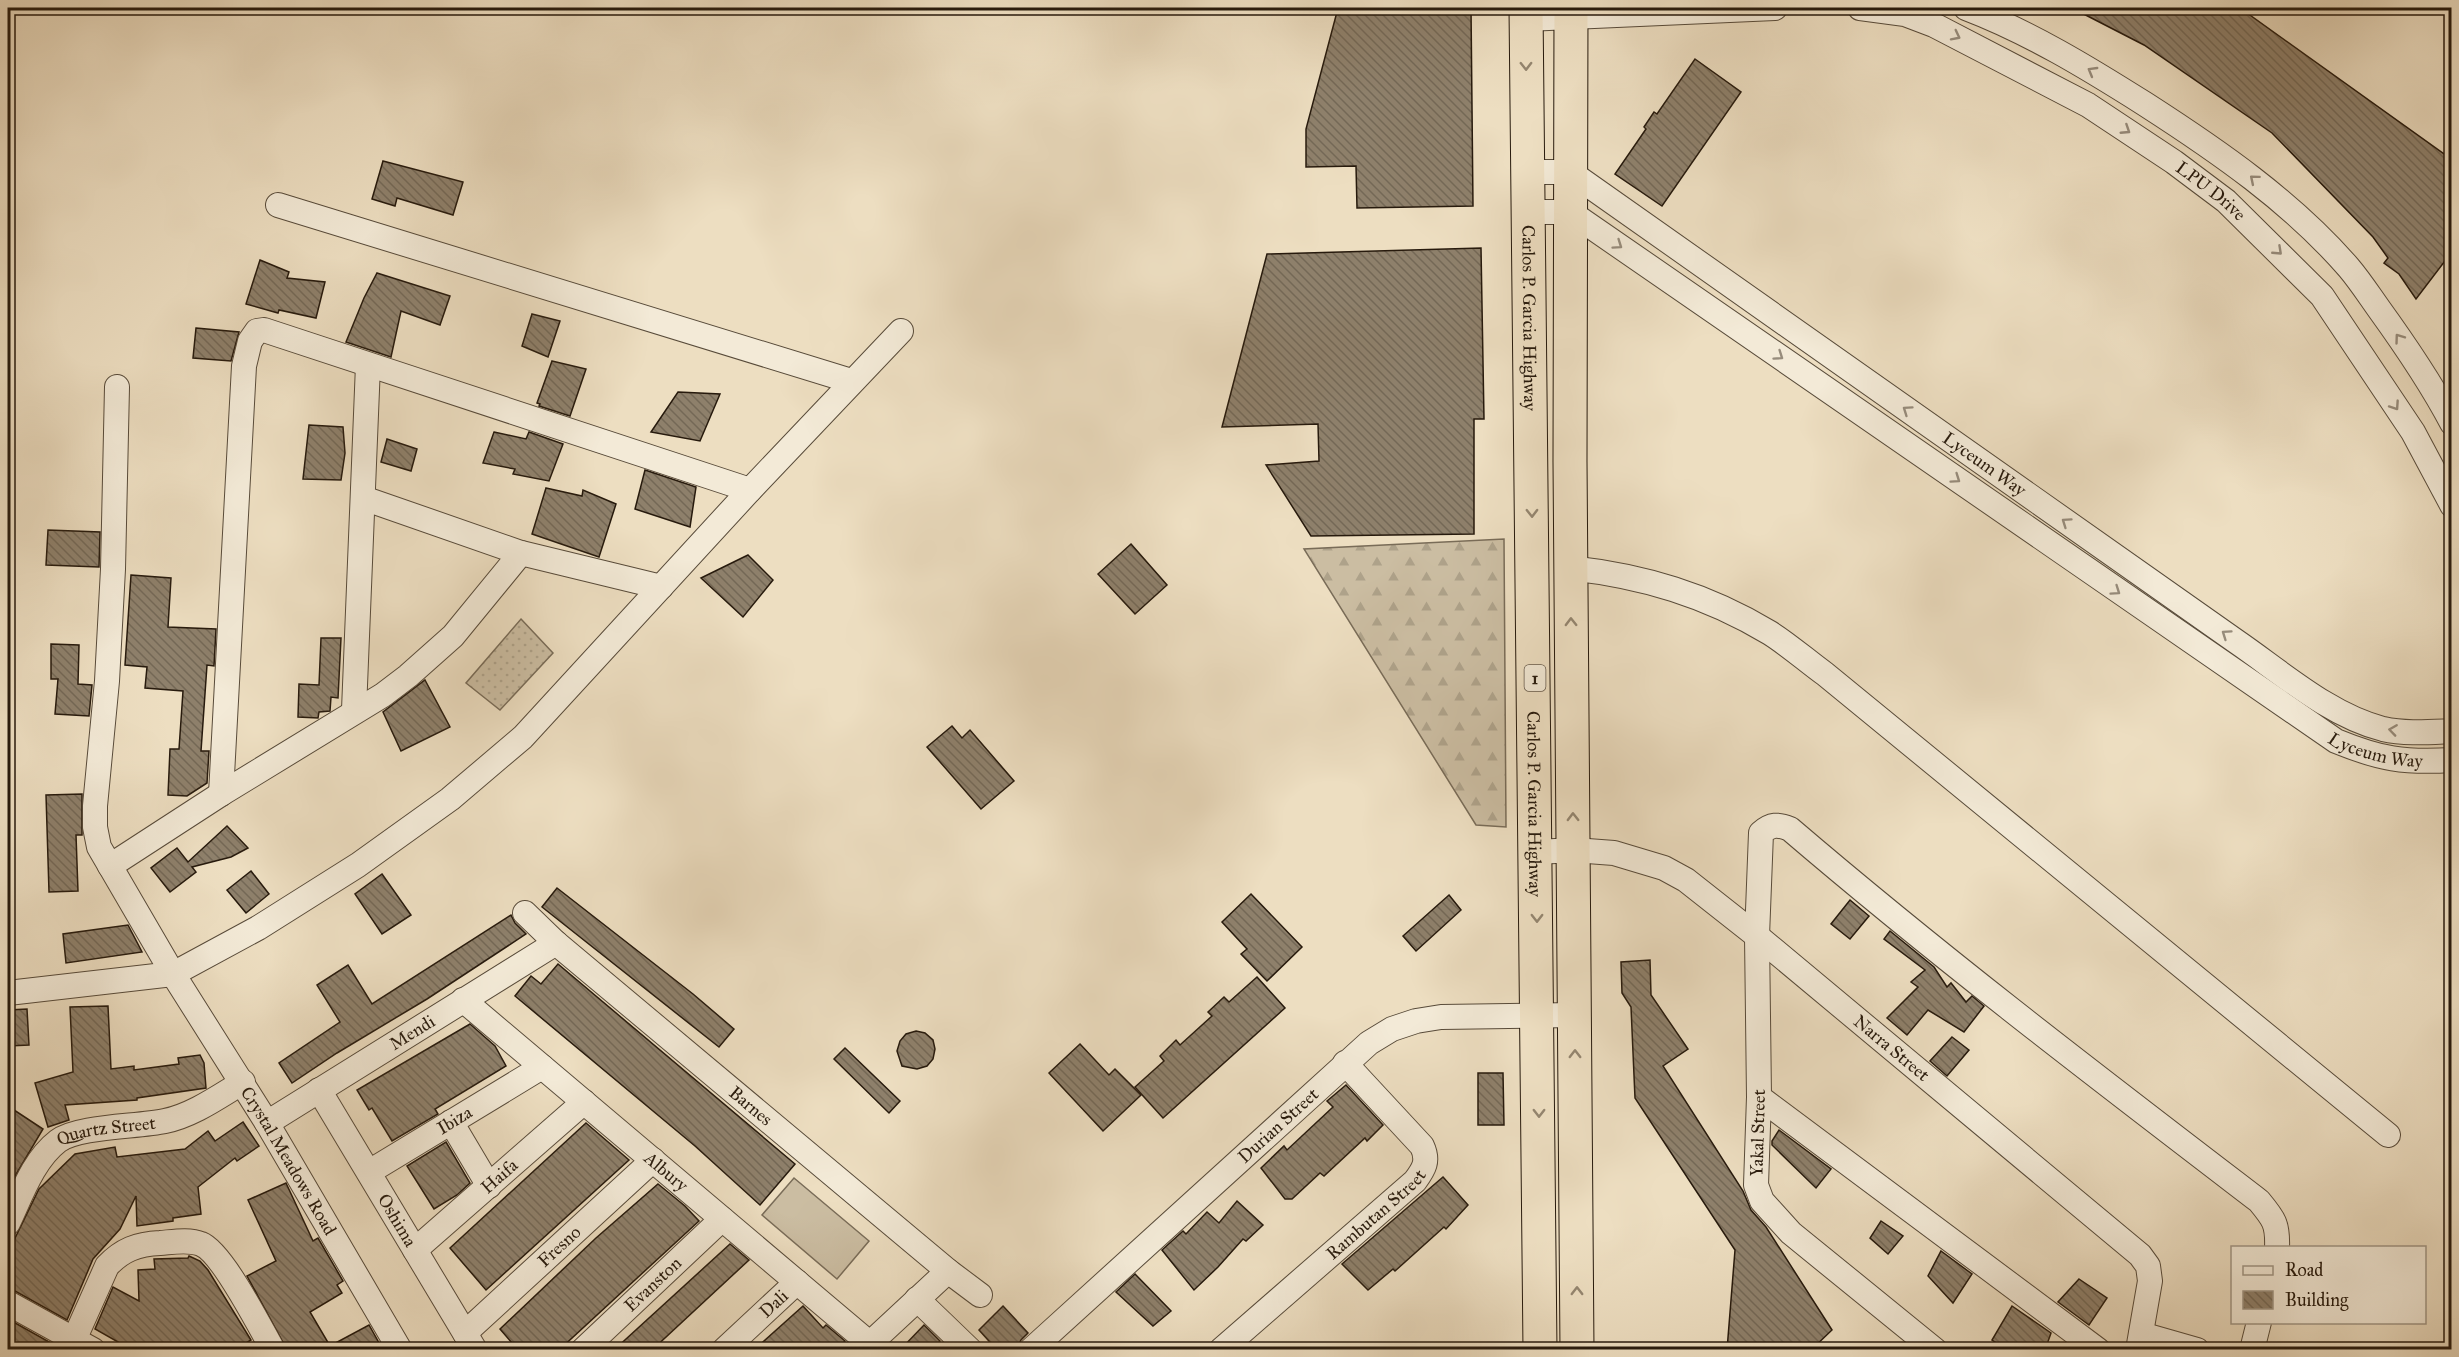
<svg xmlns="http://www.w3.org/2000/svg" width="2459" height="1357" viewBox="0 0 2459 1357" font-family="'IM FELL Great Primer',serif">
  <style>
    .forest { fill: url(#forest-firs); stroke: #796c58; stroke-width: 1.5 }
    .park { fill: url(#park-dots); stroke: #796c58; stroke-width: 1.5 }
    .pitch { fill: #cbbda2; stroke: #796c58; stroke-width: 1.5 }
    .building { fill: url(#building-back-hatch); stroke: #271a0d; stroke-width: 1.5 }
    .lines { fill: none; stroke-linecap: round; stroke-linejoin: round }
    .minor-casing { stroke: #584b3a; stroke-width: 26 }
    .trunk-casing { stroke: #271a0d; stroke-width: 35 }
    .minor { stroke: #f3ead7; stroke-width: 24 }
    .trunk { stroke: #eddec1; stroke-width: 33 }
    .oneway { stroke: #978c7c }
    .oneway2 { stroke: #948670 }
    .labels { text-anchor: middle; stroke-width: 4.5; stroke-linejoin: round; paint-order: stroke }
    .shield { fill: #f3ead7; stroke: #64584a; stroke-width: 1.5 }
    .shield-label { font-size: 16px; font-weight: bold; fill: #271a0d }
    .street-label { font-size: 18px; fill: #271a0d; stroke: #f3ead7 }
  </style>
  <defs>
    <pattern id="forest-firs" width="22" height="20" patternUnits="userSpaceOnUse" patternTransform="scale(1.5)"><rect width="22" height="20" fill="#cbbda2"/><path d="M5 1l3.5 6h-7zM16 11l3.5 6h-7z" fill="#aea28a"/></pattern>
    <pattern id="park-dots" width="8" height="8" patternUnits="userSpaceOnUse" patternTransform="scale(1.5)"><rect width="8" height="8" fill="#cbbda2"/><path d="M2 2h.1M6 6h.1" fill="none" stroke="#aea28a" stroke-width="1.8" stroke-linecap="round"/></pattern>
    <pattern id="building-back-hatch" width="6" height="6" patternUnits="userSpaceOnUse" patternTransform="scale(1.5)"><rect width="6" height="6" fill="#8e806b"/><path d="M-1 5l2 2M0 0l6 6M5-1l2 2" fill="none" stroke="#746856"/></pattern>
  </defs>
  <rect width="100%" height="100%" fill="#eddec1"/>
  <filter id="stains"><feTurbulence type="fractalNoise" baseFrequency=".00333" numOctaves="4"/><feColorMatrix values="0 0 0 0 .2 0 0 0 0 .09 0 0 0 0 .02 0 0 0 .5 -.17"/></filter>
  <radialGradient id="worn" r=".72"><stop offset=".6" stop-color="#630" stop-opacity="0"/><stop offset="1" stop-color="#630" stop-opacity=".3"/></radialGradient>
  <path class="forest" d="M1504,539L1506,827L1476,825L1304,549Z"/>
  <path class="park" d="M521,619L553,653L500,710L466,683Z"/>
  <path class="pitch" d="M794,1178L869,1241L837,1279L762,1215Z"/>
  <g class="building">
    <path d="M1338,8H1471L1473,206L1357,208L1356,166L1306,167V129Z"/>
    <path d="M2072,8H2240L2451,159V253L2416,299L2399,274L2384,263L2388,258L2373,237L2272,133L2144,45Z"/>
    <path d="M1695,59L1741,92L1662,206L1615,174L1646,129L1644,127L1654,112L1657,114Z"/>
    <path d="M383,161L463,182L453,215L397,198L395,206L372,199Z"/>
    <path d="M1481,248L1484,419H1474V534L1311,536L1266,465L1319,461L1318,424L1222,427L1267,254Z"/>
    <path d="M260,260L289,272L287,278L325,282L316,318L279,310L278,313L246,304Z"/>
    <path d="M377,273L450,296L440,325L401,311L391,357L346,342L364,298Z"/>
    <path d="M532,314L560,321L548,357L522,346Z"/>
    <path d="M196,328L239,332L231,361L193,358Z"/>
    <path d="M552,361L586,369L570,416L539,406L540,404L537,403Z"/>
    <path d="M678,392L720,394L700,441L651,432Z"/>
    <path d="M309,425L343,427L345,453L341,480L303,479Z"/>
    <path d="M494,432L526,439L529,432L563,444L549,481L513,474L515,469L483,463Z"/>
    <path d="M387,439L417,449L411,471L381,462Z"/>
    <path d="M645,470L696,487L690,527L635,509Z"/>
    <path d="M546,488L582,496L583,490L616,504L599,557L532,534Z"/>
    <path d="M48,530L100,532L99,567L46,565Z"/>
    <path d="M1131,544L1167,585L1135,614L1098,574Z"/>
    <path d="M748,555L773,580L743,617L701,578Z"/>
    <path d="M131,575L171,578L168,627L216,629L214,666L207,665L201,751H209L207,783L187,796L168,795L170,749H179L183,691L145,688L147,667L125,665Z"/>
    <path d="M321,638H341L338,698L331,697L330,711L319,712L318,718L298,717L299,684L319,685Z"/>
    <path d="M51,644L79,645L78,684L92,685L89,716L55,714L58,679H51Z"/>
    <path d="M425,680L450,727L401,751L383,712Z"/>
    <path d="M952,726L962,738L970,730L1014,781L981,809L927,747Z"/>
    <path d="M82,794V835H76L78,891L49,892L46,795Z"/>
    <path d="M227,826L248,848L231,857L192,867L196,872L170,892L151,868L177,848L188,862Z"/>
    <path d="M251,871L269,894L246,913L227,890Z"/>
    <path d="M382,874L411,915L382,934L355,894Z"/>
    <path d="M557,888L693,994L734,1029L719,1047L542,907Z"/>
    <path d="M1251,894L1302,947L1267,981L1241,954L1247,949L1222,922Z"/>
    <path d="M1449,895L1461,910L1416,951L1403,936Z"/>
    <path d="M1850,900L1869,916L1850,939L1831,924Z"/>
    <path d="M511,915L515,923L526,934L427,999L337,1053L292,1083L279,1063L340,1022L317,985L348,965L372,1004Z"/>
    <path d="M128,925L142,952L66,963L63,934Z"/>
    <path d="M1890,931L1934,967L1947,987L1951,983L1966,1002L1972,996L1984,1006L1964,1032L1928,1010L1907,1035L1887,1018L1918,987L1911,982L1925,970L1884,939Z"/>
    <path d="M1650,960L1651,995L1688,1049L1663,1066L1743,1191L1751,1210L1766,1227L1832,1330L1811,1350H1727L1735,1250L1635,1098L1631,1007L1622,993L1621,962Z"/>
    <path d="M558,964L795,1164L760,1205L695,1146L515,996L531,976L541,984Z"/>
    <path d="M1257,977L1285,1008L1163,1118L1135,1087L1164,1061L1160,1056L1176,1040L1180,1045L1212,1016L1208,1012L1224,997L1229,1002Z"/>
    <path d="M108,1006L111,1069L134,1066V1070L179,1064L178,1058L200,1055L204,1063L206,1088L137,1098V1100L65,1105L69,1120L48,1127L35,1083L73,1072L70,1007Z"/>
    <path d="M27,1009L29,1045L8,1046V1010Z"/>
    <path d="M470,1024L495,1046L506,1066L435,1109L438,1114L392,1141L372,1108L369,1110L357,1090Z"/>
    <path d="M916,1031L925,1033L933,1040L935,1049L933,1059L927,1066L917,1069L902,1066L897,1051L900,1041L906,1034Z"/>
    <path d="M1952,1037L1969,1050L1947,1076L1930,1061Z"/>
    <path d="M1080,1044L1109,1075L1115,1069L1141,1095L1103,1131L1049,1073Z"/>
    <path d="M845,1048L900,1101L889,1113L834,1059Z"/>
    <path d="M1478,1073H1503L1504,1125H1478Z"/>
    <path d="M1346,1085L1383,1125L1367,1141L1365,1138L1324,1176L1320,1173L1292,1199H1285L1261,1168L1284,1146L1287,1150L1333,1107L1327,1101Z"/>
    <path d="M14,1110L43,1129L8,1188V1119Z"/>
    <path d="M243,1122L259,1146L237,1161L235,1158L198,1187L201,1214L173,1218V1221L137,1226L136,1196L120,1229L93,1259L67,1320L15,1291L8,1289V1253L17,1234L39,1189L75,1154L115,1147L117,1157L185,1149L208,1131L215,1141Z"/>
    <path d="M586,1123L629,1160L486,1290L450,1248Z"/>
    <path d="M1779,1130L1831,1169L1816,1188L1772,1145V1141Z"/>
    <path d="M446,1142L470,1183L457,1195L434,1209L407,1166Z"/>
    <path d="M1443,1177L1468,1205L1446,1229L1444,1227L1395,1271L1393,1269L1368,1290L1342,1264Z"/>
    <path d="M286,1183L313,1241L318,1238L343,1281L337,1285L342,1293L310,1312L330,1346L369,1325L383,1350H287L247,1276L276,1261L248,1200Z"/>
    <path d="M658,1184L685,1206L699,1221L559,1350H518L500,1329L596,1238Z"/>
    <path d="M1237,1201L1263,1225L1246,1241L1243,1239L1218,1267L1194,1290L1162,1250L1183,1231L1186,1234L1207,1212L1219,1223Z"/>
    <path d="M1881,1221L1903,1236L1888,1254L1870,1238Z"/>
    <path d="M730,1244L749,1260L652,1350H614Z"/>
    <path d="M1941,1251L1972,1274L1953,1303L1928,1276Z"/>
    <path d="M189,1256L200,1261L208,1270L251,1340L235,1350H132L95,1329L113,1287L139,1301L138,1270L155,1269L154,1259L188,1258Z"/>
    <path d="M1135,1274L1171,1311L1153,1326L1116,1292Z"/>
    <path d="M2079,1279L2107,1298L2089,1325L2058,1302Z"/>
    <path d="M803,1306L823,1328L826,1325L845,1341L836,1350H754Z"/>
    <path d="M1003,1306L1028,1333L1021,1340L1016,1350H997L979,1330Z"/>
    <path d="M2012,1306L2051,1333L2045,1350H2007L1992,1340Z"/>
    <path d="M8,1319L60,1348L59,1350H8Z"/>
    <path d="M924,1325L940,1341L933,1350H900Z"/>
  </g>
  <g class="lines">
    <g class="minor-casing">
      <g id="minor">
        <path id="s1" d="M1860,8L1905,14L1934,25L2088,105L2174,162L2226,201L2322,296L2413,432L2452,505"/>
        <path d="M1966,8C2029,32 2088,68 2145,104C2218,151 2292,202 2349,268C2360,281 2369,295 2379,309C2405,345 2431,383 2452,423"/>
        <path d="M1526,19L1775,8"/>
        <path id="s2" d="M1528,172H1570L2237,642C2282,673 2329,715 2383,729C2405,734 2429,732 2452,731"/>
        <path d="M278,205L851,381"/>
        <path id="s3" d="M1528,212H1570L2336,741C2380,759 2404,763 2452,760"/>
        <path id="s4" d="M117,387L113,569L107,681L95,806V827L99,847L173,974L267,1123L400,1350"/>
        <path d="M363,498L521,553L661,587"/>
        <path d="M1570,568C1643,576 1707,595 1770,633C1789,645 1807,661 1825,674L2388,1135"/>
        <path d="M354,710L368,365"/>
        <path d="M221,794L244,366L250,341L257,331L264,330L750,490"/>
        <path id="s5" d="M1537,852L1574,850L1614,853L1664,868L1686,880L1757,936L2140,1255L2148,1266L2150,1281L2138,1350"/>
        <path d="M110,866L221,794L383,695L408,676L453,636L521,553"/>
        <path id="s6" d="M525,913L556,943L948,1271L980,1295"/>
        <path d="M8,993L173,974L258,928L358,865L450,799L523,737L750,490L901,331"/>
        <path id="s7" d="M463,1000L869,1343"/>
        <path id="s8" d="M319,1090L475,1350"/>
        <path d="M1759,1097L2098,1350"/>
        <path d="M451,1122L489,1186"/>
        <path id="s9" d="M267,1123L556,943"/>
        <path id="s10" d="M369,1172L542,1067"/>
        <path id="s11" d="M8,1223C21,1196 33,1160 58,1141C78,1126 137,1127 165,1121C193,1115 218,1097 243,1082"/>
        <path id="s12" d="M415,1250L584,1102"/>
        <path d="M917,1299L970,1350"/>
        <path d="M8,1303L93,1350"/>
        <path id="s13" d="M465,1333L653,1160"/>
        <path d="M2141,1334L2197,1350"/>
        <path d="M74,1340L107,1266C122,1250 137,1244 160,1243C173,1242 189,1239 201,1244C222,1252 260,1327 273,1350"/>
        <path id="s14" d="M583,1350L722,1219"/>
        <path id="s15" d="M724,1350L797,1282"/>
        <path d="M863,1350L948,1271"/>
        <path id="s16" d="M1031,1350L1369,1043L1392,1029L1416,1021L1441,1017L1575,1015"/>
        <path id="s17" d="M1221,1350L1415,1181C1424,1169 1429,1161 1422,1146L1345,1063"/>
        <path id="s18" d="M1935,1350L1791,1233L1762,1201L1756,1185L1759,1097L1757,936L1761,833C1771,824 1778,824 1790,829C1942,959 2101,1080 2259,1201C2274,1219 2278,1224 2277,1248"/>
        <path d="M2252,1350L2259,1322"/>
      </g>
    </g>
    <g class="trunk-casing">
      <g id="trunk">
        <path id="s19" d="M1526,8L1540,1350"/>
        <path d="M1571,8L1570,462L1577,1350"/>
      </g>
    </g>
    <use href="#minor" class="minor"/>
    <use href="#trunk" class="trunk"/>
  </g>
  <defs><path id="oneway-chevron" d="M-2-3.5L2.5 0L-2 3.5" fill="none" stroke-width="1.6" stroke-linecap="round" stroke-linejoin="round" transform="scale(1.5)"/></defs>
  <g class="oneway">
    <use href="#oneway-chevron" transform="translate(1956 36) rotate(27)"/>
    <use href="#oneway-chevron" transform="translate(2092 71) rotate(-150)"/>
    <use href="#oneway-chevron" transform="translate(2126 130) rotate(33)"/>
    <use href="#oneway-chevron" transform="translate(2254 179) rotate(-140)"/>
    <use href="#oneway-chevron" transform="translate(1618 245) rotate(35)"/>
    <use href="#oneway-chevron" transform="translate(2278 251) rotate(43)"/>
    <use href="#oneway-chevron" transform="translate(2399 338) rotate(-126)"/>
    <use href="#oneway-chevron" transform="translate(1779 356) rotate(35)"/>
    <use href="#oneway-chevron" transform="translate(2395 406) rotate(56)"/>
    <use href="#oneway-chevron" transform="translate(1907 410) rotate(-145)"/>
    <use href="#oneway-chevron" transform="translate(1956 479) rotate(35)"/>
    <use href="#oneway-chevron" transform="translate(2066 522) rotate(-145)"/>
    <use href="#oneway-chevron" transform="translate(2116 591) rotate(35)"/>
    <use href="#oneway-chevron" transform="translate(2226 634) rotate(-145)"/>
    <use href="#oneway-chevron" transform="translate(2393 730) rotate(-172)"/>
  </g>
  <g class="oneway2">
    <use href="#oneway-chevron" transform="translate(1526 66) rotate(89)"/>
    <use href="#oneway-chevron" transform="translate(1532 513) rotate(89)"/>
    <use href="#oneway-chevron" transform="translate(1571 622) rotate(-91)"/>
    <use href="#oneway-chevron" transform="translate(1573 817) rotate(-91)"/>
    <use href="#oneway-chevron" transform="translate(1537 918) rotate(90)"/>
    <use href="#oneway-chevron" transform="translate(1575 1054) rotate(-90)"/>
    <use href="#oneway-chevron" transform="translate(1539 1113) rotate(90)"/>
    <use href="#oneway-chevron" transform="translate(1577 1291) rotate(-90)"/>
  </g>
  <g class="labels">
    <rect class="shield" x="1524.5" y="665" width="21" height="26" rx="4.5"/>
    <g class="shield-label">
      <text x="1535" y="684">1</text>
    </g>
    <g class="street-label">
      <text dy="6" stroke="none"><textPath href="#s1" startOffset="400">LPU Drive</textPath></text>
      <text dy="6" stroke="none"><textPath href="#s19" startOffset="310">Carlos P. Garcia Highway</textPath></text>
      <text dy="6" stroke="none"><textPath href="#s2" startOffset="549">Lyceum Way</textPath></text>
      <text dy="6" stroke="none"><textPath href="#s3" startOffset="1014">Lyceum Way</textPath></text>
      <text dy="6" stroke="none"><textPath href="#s19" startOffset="796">Carlos P. Garcia Highway</textPath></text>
      <text dy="6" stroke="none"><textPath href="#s9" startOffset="171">Mendi</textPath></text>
      <text dy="6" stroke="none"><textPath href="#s5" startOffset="420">Narra Street</textPath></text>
      <text dy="6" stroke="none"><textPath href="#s6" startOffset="297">Barnes</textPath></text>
      <text dy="6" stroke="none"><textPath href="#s10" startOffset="100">Ibiza</textPath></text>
      <text dy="6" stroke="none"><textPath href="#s16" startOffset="334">Durian Street</textPath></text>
      <text dy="6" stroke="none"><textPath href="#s18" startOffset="298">Yakal Street</textPath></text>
      <text dy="6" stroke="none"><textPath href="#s11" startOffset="147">Quartz Street</textPath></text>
      <text dy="6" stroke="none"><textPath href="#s4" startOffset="828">Crystal Meadows Road</textPath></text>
      <text dy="6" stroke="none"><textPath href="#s7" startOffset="266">Albury</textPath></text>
      <text dy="6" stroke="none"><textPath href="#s12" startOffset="112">Haifa</textPath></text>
      <text dy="6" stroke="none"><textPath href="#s17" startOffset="206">Rambutan Street</textPath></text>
      <text dy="6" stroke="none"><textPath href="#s8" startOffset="152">Oshima</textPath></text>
      <text dy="6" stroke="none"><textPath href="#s13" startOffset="128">Fresno</textPath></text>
      <text dy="6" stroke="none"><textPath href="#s14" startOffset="96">Evanston</textPath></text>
      <text dy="6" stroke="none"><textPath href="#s15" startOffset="68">Dali</textPath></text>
    </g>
  </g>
  <rect width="2459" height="1357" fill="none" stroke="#eddec1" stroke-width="30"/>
  <rect x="9" y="9" width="2441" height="1339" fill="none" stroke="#271a0d" stroke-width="3"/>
  <rect x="15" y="15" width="2429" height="1327" fill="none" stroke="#271a0d" stroke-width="1.5"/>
  <rect x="2231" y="1246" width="195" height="78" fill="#f3ead7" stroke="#a19786" stroke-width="1.5"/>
  <rect x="2243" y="1266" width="30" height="9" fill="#f3ead7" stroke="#a19786" stroke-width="1.5"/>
  <text x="2285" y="1276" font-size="18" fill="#271a0d">Road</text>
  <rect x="2243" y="1291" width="30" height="18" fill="url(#building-back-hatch)" stroke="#a19786" stroke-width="1.5"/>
  <text x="2285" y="1306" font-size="18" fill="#271a0d">Building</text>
  <rect width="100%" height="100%" filter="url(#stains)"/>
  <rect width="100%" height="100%" fill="url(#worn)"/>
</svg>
